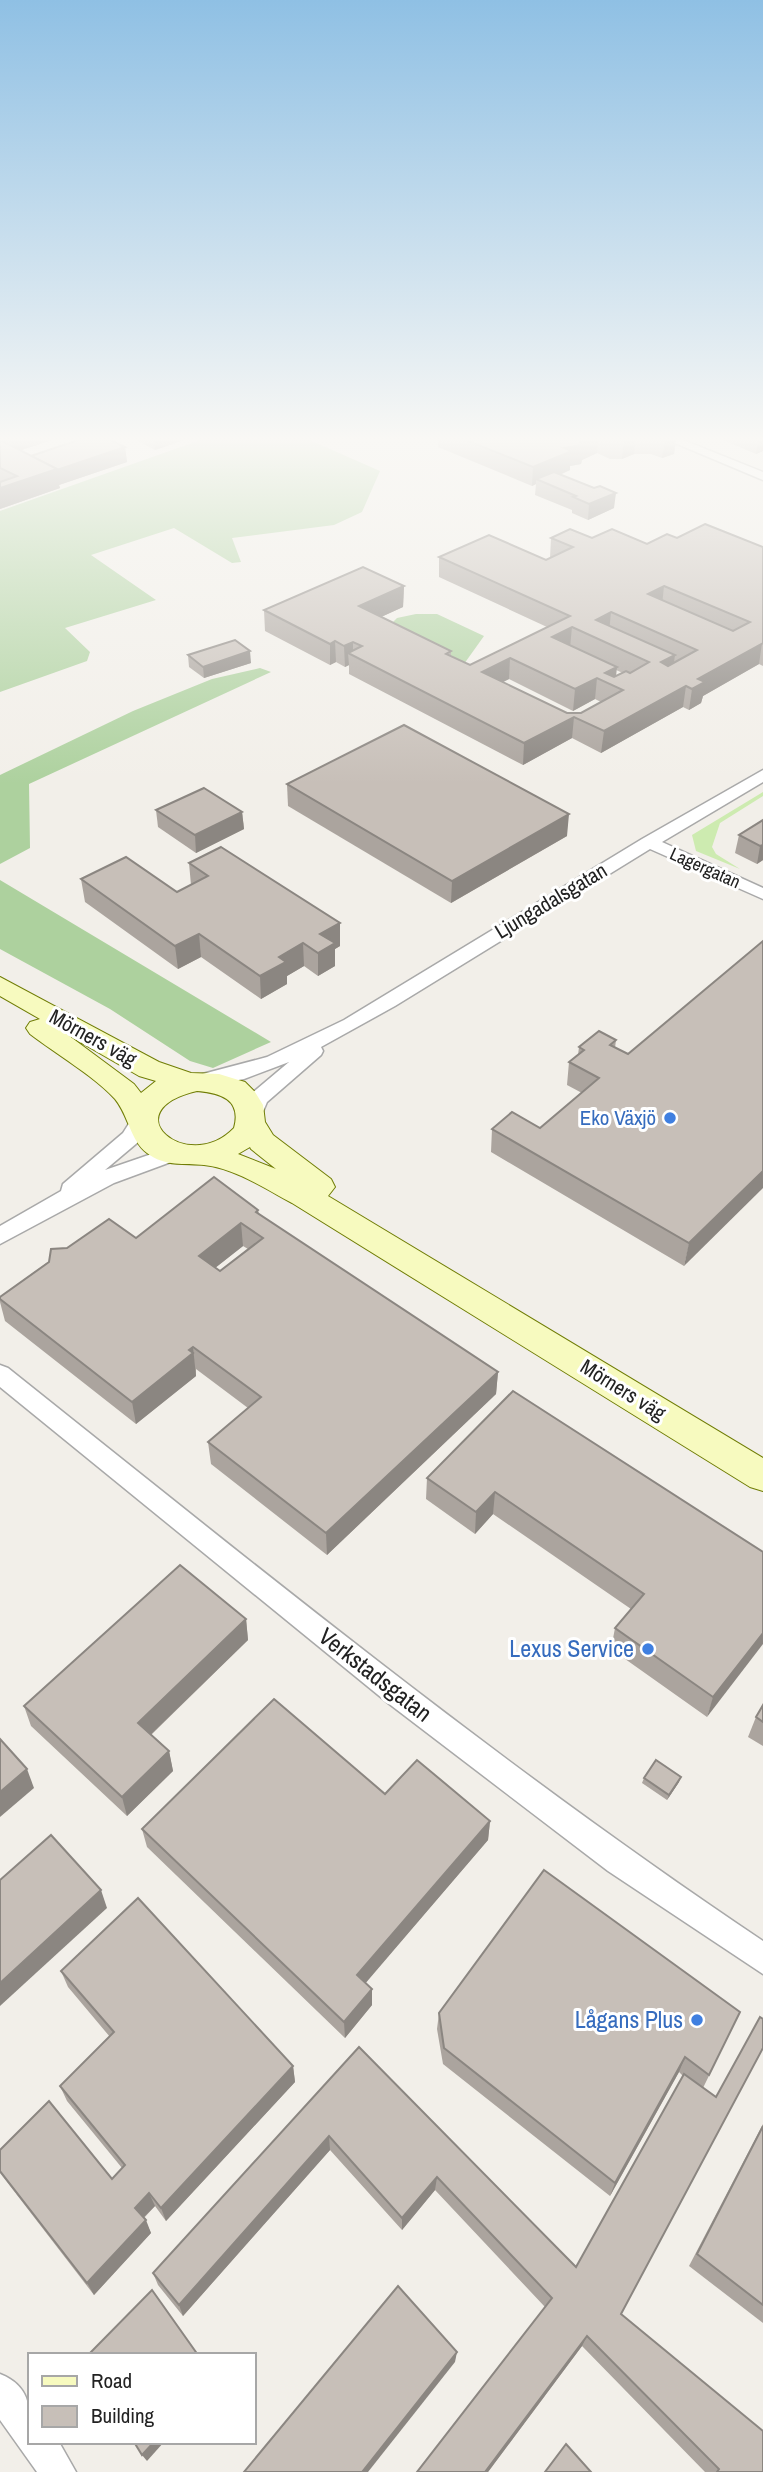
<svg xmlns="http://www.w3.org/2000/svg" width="763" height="2472" viewBox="0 0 763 2472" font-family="'Archivo Narrow',sans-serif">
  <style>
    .grass { fill: #cdebb0 }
    .forest { fill: #add19e }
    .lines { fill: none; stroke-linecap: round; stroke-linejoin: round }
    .minor-casing { stroke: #a9a9a9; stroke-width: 3 }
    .secondary-casing { stroke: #707d05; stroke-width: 2 }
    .minor { fill: #fff; fill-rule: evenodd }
    .secondary { fill: #f7fabf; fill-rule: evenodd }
    .wall { fill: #aba49e; fill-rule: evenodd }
    .shaded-wall { fill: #8b8681 }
    .building { fill: #c7bfb8; stroke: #8b8681; stroke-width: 2; fill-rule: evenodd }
    .shop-dot { fill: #3f7fe0; stroke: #fff; stroke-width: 2.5 }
    .labels { text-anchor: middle; stroke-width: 6; stroke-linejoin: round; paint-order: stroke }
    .far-street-label { font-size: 18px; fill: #222; stroke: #fff }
    .street-label { font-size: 21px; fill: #222; stroke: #fff }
    .shop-label { font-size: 21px; fill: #366cbe; stroke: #fff; text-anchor: end }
    .near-shop-label { font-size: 24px; fill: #366cbe; stroke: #fff; text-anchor: end }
    .near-street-label { font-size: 24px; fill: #222; stroke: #fff }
  </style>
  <rect width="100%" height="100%" fill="#f2efe9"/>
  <path class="grass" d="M763,792V796L720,823L712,847L716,854L740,869L696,851L692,835Z"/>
  <g class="forest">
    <path d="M206,438H305L380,471L362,512L334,525L232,538L241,562L232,563L174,528L91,555L156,600L65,628L90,652L87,661L0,692V511Z"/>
    <path d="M416,614H437L484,636L464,664L390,625L397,618Z"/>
    <path d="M260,668L271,672L29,784L30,848L0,864V775L133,711L212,679Z"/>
    <path d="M0,880L271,1042L213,1068L190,1061L110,1009L0,949Z"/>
  </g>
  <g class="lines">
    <g class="minor-casing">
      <g id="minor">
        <path d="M663,438H678L763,472V480Z"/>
        <path d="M763,770V782L662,842L763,888V899L650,849L395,1006L321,1047L323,1051L321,1055L267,1102L259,1121H245L242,1116L251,1094L289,1062L244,1079L202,1087L192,1081L195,1076L267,1057L344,1020L642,839Z"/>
        <path d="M142,1112L152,1119L137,1143L105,1170L172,1147L182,1154L179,1159L114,1183L0,1244V1226L61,1191L63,1184L123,1133L135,1114Z"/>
        <path d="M0,1365L8,1368C255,1565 500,1765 763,1941V1974L608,1871L388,1703L0,1387Z"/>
        <path d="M0,2374C33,2387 30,2412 30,2442H59L76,2472H37L0,2420Z"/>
      </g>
    </g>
    <g class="secondary-casing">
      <path id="secondary" d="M0,977L159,1062L191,1073L219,1074L245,1082L255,1092L263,1105L265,1122L273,1135L331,1179L335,1187L328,1196L763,1458V1491L750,1487L292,1203C266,1189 234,1168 204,1165C184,1163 165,1167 147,1153C130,1140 129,1116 115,1099C94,1076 56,1054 30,1034L26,1028L30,1022L40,1019L0,996ZM68,1035L139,1076L156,1081L141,1093L134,1084ZM197,1091C220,1093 242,1099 234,1128C188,1176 111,1111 197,1091ZM250,1147L251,1149L276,1169L238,1154Z"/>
    </g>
    <use href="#minor" class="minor"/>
    <use href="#secondary" class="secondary"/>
  </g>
  <g class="wall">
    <path d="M0,438H59L21,450L31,456L125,447L127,462L59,485L60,488L0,509Z"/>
    <path d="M138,438H190L155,450L138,441Z"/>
    <path d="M438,438H676L674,454L662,458L651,454H634L622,459H610L597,453L582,460L581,464L570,466V470L560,475L614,508L588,520L572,513V510L535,495L536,484L532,486L438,447Z"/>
    <path d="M718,438H763V451L756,454Z"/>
    <path d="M551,538H592L647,544L677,538L763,547V666L759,664L703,696L701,703L689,710L683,707L601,753L572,738L523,765L349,674V665L345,667L336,662L330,665L265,631L264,610L404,586L403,607L381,617L451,651V656L470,665L547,627L439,577V557L546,560L550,558ZM616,670L623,673L616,676ZM509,679L573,711L595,699L601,702L581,713H567L503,682Z"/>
    <path d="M188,655L251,663L204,678L189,667Z"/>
    <path d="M287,784L567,836L451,903L288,806Z"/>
    <path d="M156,810L242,812L244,829L196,853L158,827Z"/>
    <path d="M763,820V860L757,864L735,853L739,835Z"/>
    <path d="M189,863L340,923V946L335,949V966L318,976L304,966L287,976V984L261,999L201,957L178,969L85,902L81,879L177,892L191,885Z"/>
    <path d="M763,941L684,1266L491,1152L492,1129L540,1128L582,1093L567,1085L569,1062L578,1055L579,1047L616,1040L615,1048L628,1054Z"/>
    <path d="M258,1210L259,1214L498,1372L496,1394L327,1555L211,1464L208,1442L248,1408L196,1369V1376L136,1424L5,1321L0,1302V1297L67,1248L136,1238ZM243,1246L248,1249L220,1271L215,1268Z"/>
    <path d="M427,1478L763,1552L707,1717L611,1649L615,1628L631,1609L493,1514L475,1534L426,1499Z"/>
    <path d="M246,1619L248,1640L151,1735L169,1751L173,1771L127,1816L31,1726L24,1706Z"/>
    <path d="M763,1705V1746L748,1737L756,1717Z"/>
    <path d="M644,1778L679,1782L667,1800L642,1783Z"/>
    <path d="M385,1794L490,1821L488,1840L365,1983L372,2005L345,2038L147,1847L142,1829Z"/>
    <path d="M61,1971L293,2066L295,2082L166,2221L155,2206L144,2218L151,2233L94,2295L0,2173V2150L112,2179L122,2168L67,2101L60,2086L110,2037L68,1987Z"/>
    <path d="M740,2012L703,2088L621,2314L763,2472H705L582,2346L488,2472H417L545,2307L435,2190L402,2230L330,2150L183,2316L158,2285L153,2273L359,2047L576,2267L683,2076L679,2072L610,2196L443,2064L437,2029L439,2013Z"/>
    <path d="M763,2124V2323L689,2266Z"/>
  </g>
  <g class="shaded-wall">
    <path d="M9,438H59L12,453Z"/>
    <path d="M154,438H190L155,450Z"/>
    <path d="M591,438H598L597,453L582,460L581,464L570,466V470L542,482L536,479V484L532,486L533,467L564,448Z"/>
    <path d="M629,438H636L634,454L622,459L624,440Z"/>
    <path d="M669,438H676L674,454L662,458L665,439Z"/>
    <path d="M759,438H763V451L756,454Z"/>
    <path d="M125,447L127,462L59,485L60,488L0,509V488Z"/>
    <path d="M616,493L614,508L588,520L589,504Z"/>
    <path d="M404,586L403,607L359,627V606Z"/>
    <path d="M664,586L662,606L648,594Z"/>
    <path d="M611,612L609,633L596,620Z"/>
    <path d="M572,627L570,648L552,637Z"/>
    <path d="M335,641L336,662L330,665V644Z"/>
    <path d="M353,642V655L348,653L349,665L345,667L344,646Z"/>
    <path d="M762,643L759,664L703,696L701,703L689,710L692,689L698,679Z"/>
    <path d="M250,651L251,663L204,678L203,667Z"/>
    <path d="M675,655L672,676L661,662Z"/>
    <path d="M510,658L509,679L481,693L482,672Z"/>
    <path d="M617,667L615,686L605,673Z"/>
    <path d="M597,678L595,699L573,711L575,689Z"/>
    <path d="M686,686L683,707L601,753L604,731Z"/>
    <path d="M574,717L572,738L523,765L524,743Z"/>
    <path d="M242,812L244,829L196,853L195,835Z"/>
    <path d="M569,814L567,836L451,903L452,881Z"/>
    <path d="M763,845V860L757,864L760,846Z"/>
    <path d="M340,923V946L335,949V966L318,976V953L320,934Z"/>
    <path d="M199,934L201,957L178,969L175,946Z"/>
    <path d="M303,943L304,966L287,976V984L261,999L260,976L279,957Z"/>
    <path d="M763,1171V1188L684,1266L689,1243Z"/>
    <path d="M241,1223L243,1246L201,1279L199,1256Z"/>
    <path d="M193,1347L196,1376L136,1424L132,1402Z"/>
    <path d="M498,1372L496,1394L327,1555L326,1533Z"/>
    <path d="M495,1492L493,1514L475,1534L476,1512Z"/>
    <path d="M246,1619L248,1640L142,1743L138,1723Z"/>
    <path d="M763,1633V1644L707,1717L713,1697Z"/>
    <path d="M169,1751L173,1771L127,1816L122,1797Z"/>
    <path d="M27,1769L34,1788L0,1817V1792Z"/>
    <path d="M681,1777L679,1782L667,1800L669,1795Z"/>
    <path d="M490,1821L488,1840L358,1992L357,1975Z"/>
    <path d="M101,1890L107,1908L0,2006V1983Z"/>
    <path d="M372,1989V2005L345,2038L344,2022Z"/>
    <path d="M685,2057L679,2072L610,2196L615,2183Z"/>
    <path d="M293,2066L295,2082L166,2221L161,2208Z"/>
    <path d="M329,2136L330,2150L183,2316L179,2305Z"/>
    <path d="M437,2177L435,2190L402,2230V2218Z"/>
    <path d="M149,2193L155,2206L141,2220L135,2208Z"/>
    <path d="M146,2220L151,2233L94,2295L87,2283Z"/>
    <path d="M587,2336L582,2346L488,2472H485Z"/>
    <path d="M457,2352L455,2362L368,2472H362Z"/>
    <path d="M154,2442H164L147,2461L142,2455Z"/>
  </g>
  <g class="building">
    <path d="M84,438H106L125,447L57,470V469L31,456Z"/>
    <path d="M461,438H591L580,442L583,445L564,448L572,451L533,467Z"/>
    <path d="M607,438H629L624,440H612Z"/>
    <path d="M0,440L57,469L0,488V482L17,476L0,468Z"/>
    <path d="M554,472L594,488L600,486L616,493L589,504L573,497L576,496L536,479Z"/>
    <path d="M705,524L763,547V643L698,679L705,682L692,689L686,686L604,731L574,717L524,743L348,653L362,646L353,642L344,646L335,641L330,644L264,610L363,567L404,586L359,606L451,651L446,654L470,665L570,616L439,557L489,535L546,560L573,547L551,538L570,529L592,538L612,529L647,544L667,534L677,538ZM664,586L750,622L733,631L648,594ZM611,612L697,650L668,666L661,662L675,655L596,620ZM572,627L649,662L630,673L626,671L614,677L605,673L617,667L552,637ZM510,658L575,689L597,678L623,690L581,713H567L482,672Z"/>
    <path d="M235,640L250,651L203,667L188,655Z"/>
    <path d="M404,725L569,814L452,881L287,784Z"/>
    <path d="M204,788L242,812L195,835L156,810Z"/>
    <path d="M763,820V845L760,846L739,835Z"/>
    <path d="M221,847L340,923L320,934L335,943L318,953L303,943L279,957L286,962L260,976L199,934L175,946L81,879L126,857L177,892L208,876L189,863Z"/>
    <path d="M763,941V1171L689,1243L492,1129L512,1112L540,1128L599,1078L569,1062L584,1050L579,1047L599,1031L616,1040L610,1045L628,1054Z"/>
    <path d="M214,1177L258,1210L256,1212L498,1372L326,1533L208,1442L261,1397L193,1347L189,1350L193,1353L132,1402L0,1299V1297L49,1262L51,1249L67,1248L109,1219L136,1238ZM241,1223L263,1238L220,1271L199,1256Z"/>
    <path d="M513,1391L763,1552V1633L713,1697L615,1628L644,1594L495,1492L476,1512L427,1478Z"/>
    <path d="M180,1565L246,1619L138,1723L169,1751L122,1797L24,1706Z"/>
    <path d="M274,1699L385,1794L417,1760L490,1821L357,1975L372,1989L344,2022L142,1829Z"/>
    <path d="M763,1705V1722L756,1717Z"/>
    <path d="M0,1739L27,1769L0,1792Z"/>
    <path d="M656,1760L681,1777L669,1795L644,1778Z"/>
    <path d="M51,1835L101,1890L0,1983V1880Z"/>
    <path d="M544,1870L740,2012L709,2075L685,2057L615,2183L444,2048L439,2013Z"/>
    <path d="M138,1898L293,2066L161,2208L149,2193L135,2208L146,2220L87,2283L0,2171V2150L49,2101L112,2179L125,2165L60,2086L114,2032L61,1971Z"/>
    <path d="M760,2017L763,2019V2048L621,2314L763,2431V2472H717L719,2469L587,2336L485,2472H417L552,2298L437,2177L402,2218L329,2136L179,2305L153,2273L359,2047L576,2267L684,2074L716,2097Z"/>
    <path d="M763,2126V2305L697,2254Z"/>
    <path d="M398,2286L457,2352L362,2472H244Z"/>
    <path d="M152,2290L198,2355H88Z"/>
    <path d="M134,2442H154L142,2455Z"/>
    <path d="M566,2444L591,2472H545Z"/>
  </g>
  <linearGradient id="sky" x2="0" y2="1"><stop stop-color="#8fc0e4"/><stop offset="0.56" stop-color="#f9f8f5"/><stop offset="1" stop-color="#f9f8f5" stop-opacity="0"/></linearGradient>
  <rect width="763" height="784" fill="url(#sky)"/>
  <g class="shop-dot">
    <circle cx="670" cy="1118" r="7"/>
    <circle cx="648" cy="1649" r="7"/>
    <circle cx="697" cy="2020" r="7"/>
  </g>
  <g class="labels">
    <g class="far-street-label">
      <text transform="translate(705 868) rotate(24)" y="6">Lagergatan</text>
    </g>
    <g class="street-label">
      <text transform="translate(551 901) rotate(-31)" y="7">Ljungadalsgatan</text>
      <text transform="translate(93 1038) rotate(29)" y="7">Mörners väg</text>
      <text transform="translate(623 1390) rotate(32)" y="7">Mörners väg</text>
    </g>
    <g class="shop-label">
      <text x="656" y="1125">Eko Växjö</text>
    </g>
    <g class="near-shop-label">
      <text x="634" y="1657">Lexus Service</text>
      <text x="683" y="2028">Lågans Plus</text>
    </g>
    <g class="near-street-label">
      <text transform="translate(375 1675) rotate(38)" y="8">Verkstadsgatan</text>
    </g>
  </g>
  <rect x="28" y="2353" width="228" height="91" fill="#ffffff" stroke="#a7a7a7" stroke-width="2"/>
  <rect x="42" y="2376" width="35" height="10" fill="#f7fabf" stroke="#a7a7a7" stroke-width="2"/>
  <text x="91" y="2388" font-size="21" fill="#222222">Road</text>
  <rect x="42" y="2406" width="35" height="21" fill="#c7bfb8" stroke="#a7a7a7" stroke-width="2"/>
  <text x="91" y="2423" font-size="21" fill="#222222">Building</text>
</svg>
